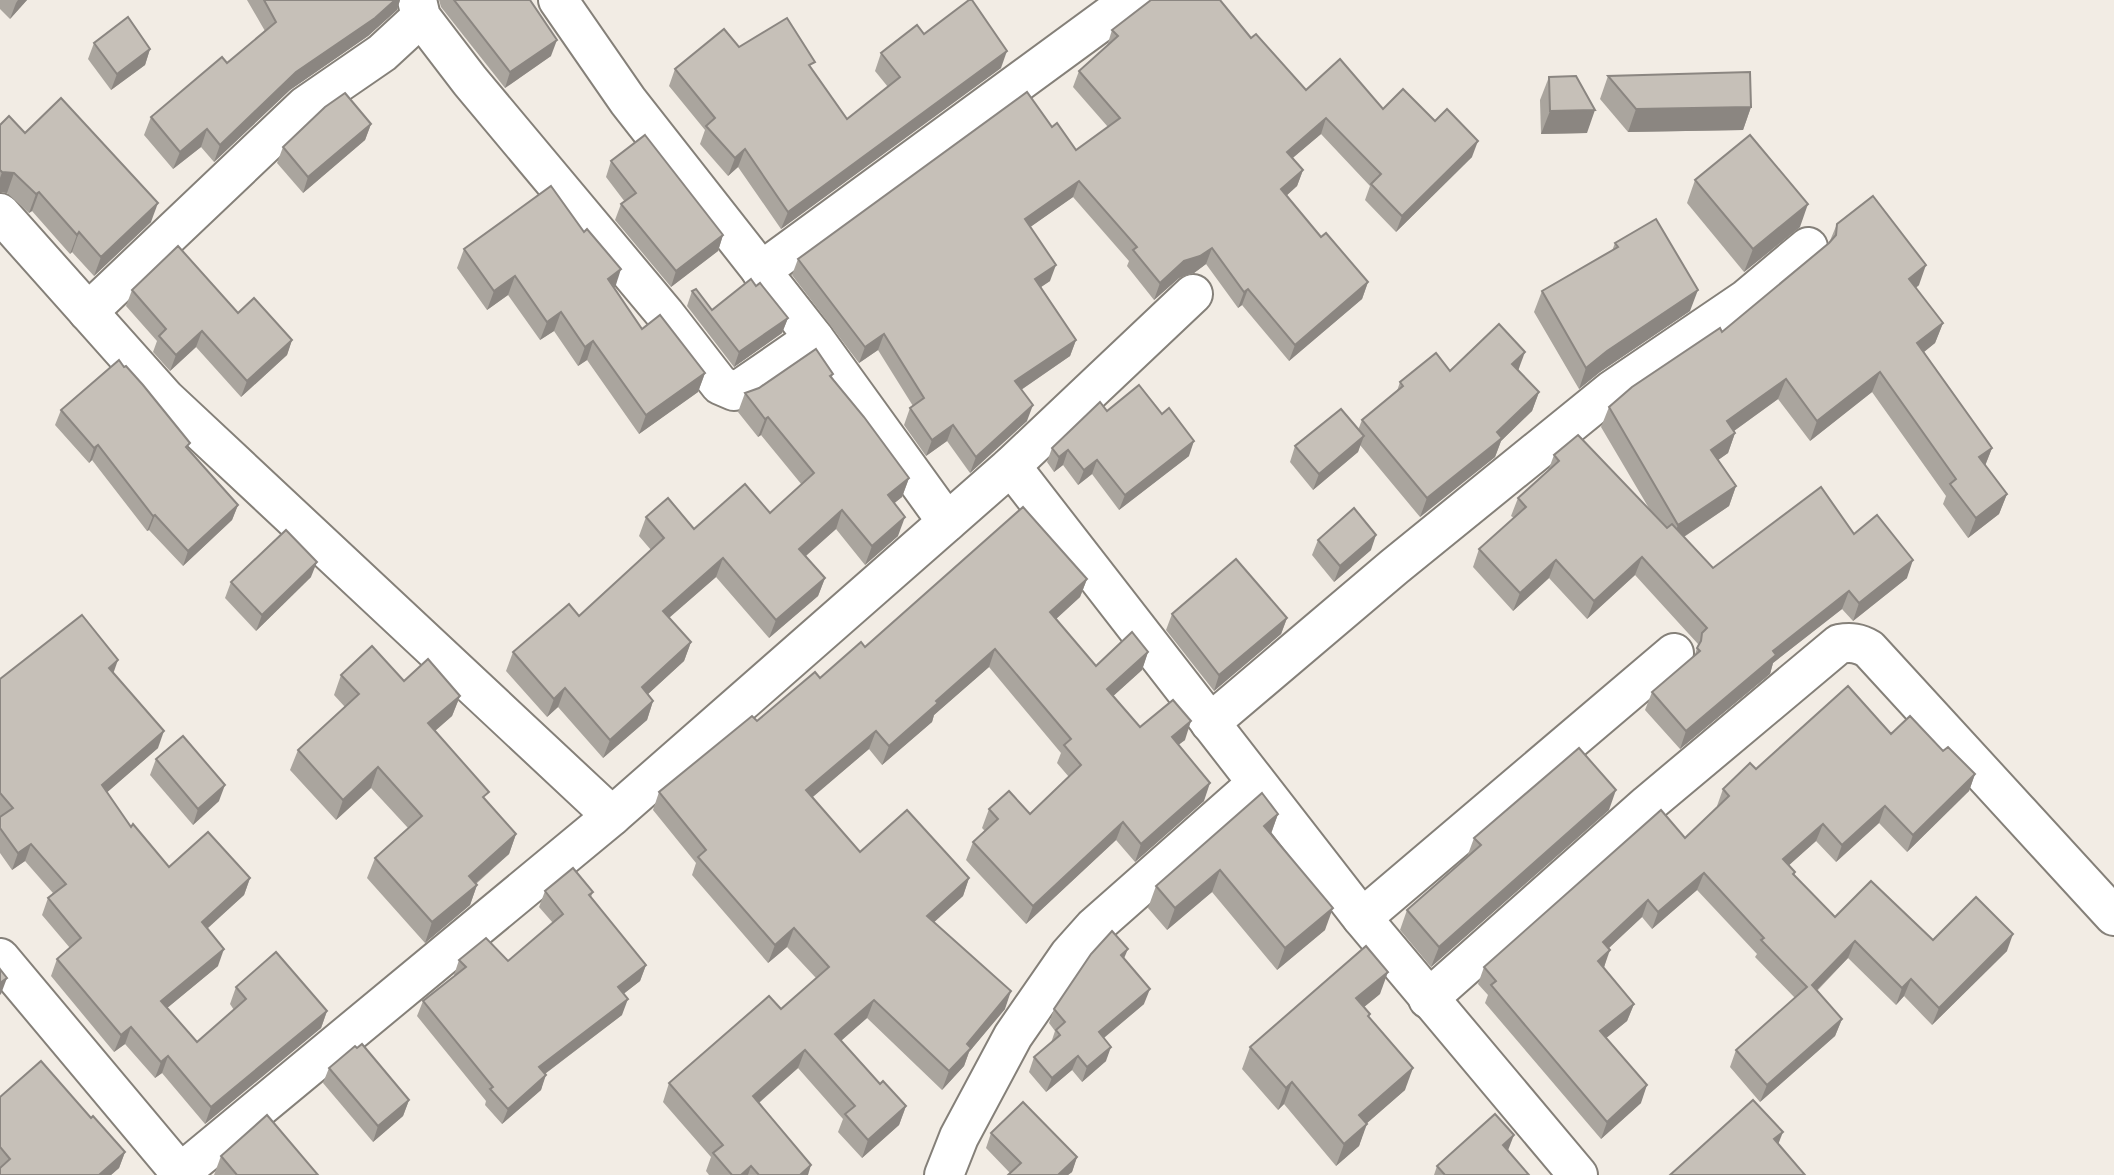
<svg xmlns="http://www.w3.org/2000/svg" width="2114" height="1175" viewBox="0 0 2114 1175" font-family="Cabin,sans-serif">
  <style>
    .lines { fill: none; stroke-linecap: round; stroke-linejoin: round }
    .minor-casing { stroke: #858079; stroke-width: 42 }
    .minor { stroke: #fff; stroke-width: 38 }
    .wall { fill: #aaa59e }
    .shaded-wall { fill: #8b8681 }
    .building { fill: #c6c0b8; stroke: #8b8681; stroke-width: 2 }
  </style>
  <rect width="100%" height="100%" fill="#f2ece4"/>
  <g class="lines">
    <g class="minor-casing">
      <g id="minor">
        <path d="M417,0L421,17L470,81L665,314L720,385L734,391L740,389L814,338"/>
        <path d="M558,0L628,101L814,338L947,522"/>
        <path d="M0,213L165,398L612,816"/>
        <path d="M761,271L1131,0"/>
        <path d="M88,312L305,106L382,53L421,17"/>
        <path d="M1011,466L1362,918L1578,1175"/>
        <path d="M1210,723L1394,567L1612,390L1746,299L1808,247"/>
        <path d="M1362,918L1674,653"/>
        <path d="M0,958L182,1175"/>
        <path d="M1428,999L1648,804L1839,644C1851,642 1859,643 1869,649L2114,916"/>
        <path d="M178,1175L612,816L1011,466L1193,294"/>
        <path d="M944,1175L959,1137L1013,1036L1069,955L1094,927L1256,784"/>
      </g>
    </g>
    <use href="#minor" class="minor"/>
  </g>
  <g class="wall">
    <path d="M0,0H27L10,19L0,9Z"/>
    <path d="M247,0H400L397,10L368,36L290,90L214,162L201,147L173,169L144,135L151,117L227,63L265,31Z"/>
    <path d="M439,0H530L551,56L505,88L441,7Z"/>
    <path d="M1112,30L1251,38L1306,90L1435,121L1472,157L1396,232L1365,200L1370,186L1321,134L1292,158L1303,170L1297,186L1286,196L1321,237L1368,282L1362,299L1289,361L1242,305L1238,308L1206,264L1194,273L1179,278L1154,300L1127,266L1129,261L1073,197L1030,227L1050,281L1041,287L1076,340L1070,356L1021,390L1027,421L970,473L947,441L926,456L904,425L910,408L913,406L878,350L859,363L792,275L798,259L1052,127L1076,150L1108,127L1073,87L1079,71L1107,46Z"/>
    <path d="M924,34L1001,68L781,229L738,167L728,176L700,144L705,130L669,86L675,69L739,47L812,70L847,119L888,87L875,71L881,53Z"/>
    <path d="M94,43L150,49L145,65L111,90L88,59Z"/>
    <path d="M1608,76L1751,107L1743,130L1628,132L1600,99Z"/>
    <path d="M1549,77L1587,133L1541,134L1540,100Z"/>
    <path d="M371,124L365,140L303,193L277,163L283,147Z"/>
    <path d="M0,125L25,133L151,222L94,276L72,252L70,254L32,211L29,213L7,193L0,192Z"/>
    <path d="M611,161L723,235L718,251L671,287L615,220L621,204L625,202L606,177Z"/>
    <path d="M1695,180L1800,227L1744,272L1687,203Z"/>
    <path d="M1837,224L1919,285L1916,288L1943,323L1935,343L1924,352L1992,448L1985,466L2007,494L1999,514L1968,538L1943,504L1946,496L1872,392L1810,441L1778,399L1734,431L1735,433L1728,453L1718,460L1736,486L1729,506L1684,537L1713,568L1854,534L1907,578L1853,621L1842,609L1773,663L1770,674L1680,749L1645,710L1652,692L1695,655L1698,644L1635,575L1587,619L1549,578L1513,611L1473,567L1479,549L1514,518L1511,516L1518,498L1548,471L1554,455L1650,510L1601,427L1609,407L1722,332L1829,243Z"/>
    <path d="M1615,243L1690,311L1600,372L1579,389L1534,312L1542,291L1612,251Z"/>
    <path d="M464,249L615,288L642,329L705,373L698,392L639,434L587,360L578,366L554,331L540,340L508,295L487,310L457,268Z"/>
    <path d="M756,286L788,318L782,333L734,367L687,306L692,291L712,310Z"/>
    <path d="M132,290L238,313L292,340L287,355L241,397L196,347L170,371L153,352L157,341L126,306Z"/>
    <path d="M1450,371H1518L1539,392L1532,411L1501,441L1495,457L1420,517L1360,445L1358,452L1313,490L1290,462L1295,446L1358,430L1362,420L1397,391L1400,382Z"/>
    <path d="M833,374L832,377L909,478L902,497L894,503L898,536L865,565L836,529L806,556L825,578L818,596L769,638L716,577L669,618L691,642L684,661L648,694L653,701L647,720L603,758L558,707L547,717L506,671L513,652L579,616L651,550L639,536L646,517L694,529L770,513L802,485L761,435L758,437L738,412L745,393Z"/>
    <path d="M61,410L188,450L238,505L232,520L183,566L149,530L147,531L92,460L89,463L55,425Z"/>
    <path d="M1107,411L1189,456L1119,510L1092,474L1078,485L1063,465L1054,472L1047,462L1052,448Z"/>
    <path d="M1318,540L1371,550L1334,582L1312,555Z"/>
    <path d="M311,577L256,631L225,598L231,582Z"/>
    <path d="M1087,579L1080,597L1056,619L1096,666L1148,652L1142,670L1113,696L1140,727L1185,740L1178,745L1204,801L1135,862L1116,840L1026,924L966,860L973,842L985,831L982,828L989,809L1030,814L1069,777L1057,763L1061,753L989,667L934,715L932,722L882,765L869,749L812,797L860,852L969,878L963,896L933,922L1005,1009L969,1052L964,1066L942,1090L867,1018L841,1041L880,1084L906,1106L899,1125L862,1158L838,1132L843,1119L798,1068L759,1103L808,1175H709L706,1171L711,1157L663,1102L669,1083L781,1009L816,978L787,947L768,963L692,875L696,863L653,810L659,792L757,721L865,647Z"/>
    <path d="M1172,614L1287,618L1281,634L1214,691L1166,630Z"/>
    <path d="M114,673L158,748L107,792L131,827L169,867L250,878L244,895L207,928L218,966L167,1008L197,1042L234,1010L230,1004L236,987L327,1011L321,1028L205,1124L162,1073L155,1078L125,1044L114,1052L51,976L57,959L70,948L42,915L48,898L53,893L25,861L12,870L0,853V679Z"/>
    <path d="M341,675L404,681L460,696L452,716L435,731L486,800L516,834L509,854L476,884L477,885L470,905L425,943L367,878L375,858L408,828L371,788L336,820L290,770L298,750L345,707L334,695Z"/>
    <path d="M1891,734L1943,751L1975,774L1969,791L1907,852L1879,823L1836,862L1816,841L1789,865L1795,872L1794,876L1835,917L1933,940L2007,951L1932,1025L1904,996L1896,1005L1848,958L1817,991L1842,1019L1835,1036L1760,1102L1730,1067L1736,1050L1795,998L1755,957L1757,954L1697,890L1652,929L1642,917L1609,948L1604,968L1634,1004L1627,1021L1606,1038L1641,1103L1601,1139L1485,1003L1488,995L1478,984L1484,967L1685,838L1718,807L1717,806L1723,789L1756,769Z"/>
    <path d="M156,759L219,801L193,825L150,775Z"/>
    <path d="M1609,810L1431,967L1400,930L1407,910L1467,857L1474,838Z"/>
    <path d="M1278,814L1271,834L1325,930L1277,970L1212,892L1167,930L1148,908L1156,886Z"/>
    <path d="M545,891L593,892L591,897L646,965L640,981L623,994L622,1015L545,1074L541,1090L502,1124L485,1105L486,1101L417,1016L423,1001L455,976L454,975L459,960L508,961L553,923L539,907Z"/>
    <path d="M1124,959L1144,1004L1104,1038L1106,1061L1082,1082L1072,1070L1046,1092L1029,1072L1034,1057L1051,1043L1055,1031L1049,1023L1054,1009Z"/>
    <path d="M1380,994L1364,1007L1370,1014L1369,1017L1405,1090L1366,1124L1359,1146L1336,1166L1284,1104L1278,1110L1242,1069L1250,1047Z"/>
    <path d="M329,1068L409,1100L403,1116L373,1142L323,1083Z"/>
    <path d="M0,1097L91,1118L125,1152L119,1168L111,1175H0Z"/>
    <path d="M991,1133L1077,1157L1072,1172L1068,1175H1008L1010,1173L986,1148Z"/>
    <path d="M1508,1151L1529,1175H1434L1437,1166Z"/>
    <path d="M221,1156L318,1175H214Z"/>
  </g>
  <g class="shaded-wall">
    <path d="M18,0H27L10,19L16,3Z"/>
    <path d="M395,0H400L397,10L368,36L290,90L214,162L220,145L296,72Z"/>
    <path d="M557,40L551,56L505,88L510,72Z"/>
    <path d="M150,49L145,65L111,90L117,74Z"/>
    <path d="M1007,51L1001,68L781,229L788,212Z"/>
    <path d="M1751,107L1743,130L1628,132L1636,109Z"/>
    <path d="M1595,110L1587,133L1541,134L1550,111Z"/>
    <path d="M1326,118L1321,134L1281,168L1287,152Z"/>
    <path d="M371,124L365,140L303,193L308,177Z"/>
    <path d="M207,129L201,147L173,169L180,152Z"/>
    <path d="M1478,141L1472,157L1396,232L1402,216Z"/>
    <path d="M745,149L738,167L728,176L735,158Z"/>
    <path d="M1303,170L1297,186L1275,206L1281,189Z"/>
    <path d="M2,172L14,173L7,193L0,192V178Z"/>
    <path d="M1079,181L1073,197L1019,235L1025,219Z"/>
    <path d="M39,192L32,211L29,213L36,194Z"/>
    <path d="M158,203L151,222L94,276L101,257Z"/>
    <path d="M1808,204L1800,227L1744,272L1753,249Z"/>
    <path d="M79,232L72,252L70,254L77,235Z"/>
    <path d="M723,235L718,251L671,287L676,271Z"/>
    <path d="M1212,248L1206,264L1194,273L1179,278L1154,300L1160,283L1184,261Z"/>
    <path d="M1056,265L1050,281L1029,295L1035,279Z"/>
    <path d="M1926,265L1919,285L1901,299L1909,279Z"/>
    <path d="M621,269L615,288L608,279Z"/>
    <path d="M515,276L508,295L487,310L494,291Z"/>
    <path d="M1368,282L1362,299L1289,361L1295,345Z"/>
    <path d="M1248,289L1242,305L1238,308L1244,292Z"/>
    <path d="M1698,290L1690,311L1600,372L1579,389L1586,368L1607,351Z"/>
    <path d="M561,312L554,331L540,340L547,322Z"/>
    <path d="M788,318L782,333L734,367L739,352Z"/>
    <path d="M1943,323L1935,343L1910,363L1917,343Z"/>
    <path d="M202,331L196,347L170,371L176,355Z"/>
    <path d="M884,334L878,350L859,363L865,347Z"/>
    <path d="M292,340L287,355L241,397L247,381Z"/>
    <path d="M1076,340L1070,356L1009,398L1015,381Z"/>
    <path d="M593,341L587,360L578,366L585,347Z"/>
    <path d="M1525,352L1518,371L1512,364Z"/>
    <path d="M1880,372L1872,392L1810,441L1817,421Z"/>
    <path d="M705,373L698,392L639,434L646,415Z"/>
    <path d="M1786,379L1778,399L1720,441L1727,421Z"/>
    <path d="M1539,392L1532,411L1501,441L1495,457L1420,517L1427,498Z"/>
    <path d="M1033,405L1027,421L970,473L976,457Z"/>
    <path d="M768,417L761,435L758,437L765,419Z"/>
    <path d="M953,425L947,441L926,456L932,440Z"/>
    <path d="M1735,433L1728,453L1704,470L1711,450Z"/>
    <path d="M1364,436L1358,452L1313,490L1319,474Z"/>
    <path d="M1194,441L1189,456L1119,510L1125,495Z"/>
    <path d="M98,445L92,460L89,463L94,448Z"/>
    <path d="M1992,448L1984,468L1979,457Z"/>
    <path d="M1068,450L1063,465L1054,472L1059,457Z"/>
    <path d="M1097,460L1092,474L1078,485L1084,470Z"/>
    <path d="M909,478L902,497L881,514L888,495Z"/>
    <path d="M1736,486L1729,506L1670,546L1678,525Z"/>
    <path d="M2007,494L1999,514L1968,538L1976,518Z"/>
    <path d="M238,505L232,520L183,566L188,551Z"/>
    <path d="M842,510L836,529L793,567L799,549Z"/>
    <path d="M155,515L149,530L147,531L153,516Z"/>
    <path d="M905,517L898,536L865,565L872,546Z"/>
    <path d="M1376,535L1371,550L1334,582L1340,566Z"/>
    <path d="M1642,557L1635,575L1587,619L1594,601Z"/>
    <path d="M723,558L716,577L656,629L663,611Z"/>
    <path d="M1556,560L1549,578L1513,611L1520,593Z"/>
    <path d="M1913,560L1907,578L1853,621L1859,603Z"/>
    <path d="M317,562L311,577L256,631L262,615Z"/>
    <path d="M825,578L818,596L769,638L776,620Z"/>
    <path d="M1087,579L1080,597L1044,630L1050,612Z"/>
    <path d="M1849,591L1842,609L1773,663L1770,674L1680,749L1686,731L1773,651Z"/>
    <path d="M1287,618L1281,634L1214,691L1219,675Z"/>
    <path d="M691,642L684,661L635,706L642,687Z"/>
    <path d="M995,649L989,667L934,715L932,722L882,765L889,746L936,701Z"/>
    <path d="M1148,652L1142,670L1100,708L1107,689Z"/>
    <path d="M118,660L112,677L109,668Z"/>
    <path d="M565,688L558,707L547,717L554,699Z"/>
    <path d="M460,696L452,716L421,743L428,723Z"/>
    <path d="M653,701L647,720L603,758L610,740Z"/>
    <path d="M1191,721L1185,740L1165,755L1172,737Z"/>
    <path d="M164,731L158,748L96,802L102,785Z"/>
    <path d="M876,731L869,749L800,808L806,790Z"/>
    <path d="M378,767L371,788L336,820L343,800Z"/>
    <path d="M1975,774L1969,791L1907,852L1913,835Z"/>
    <path d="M1210,783L1204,801L1135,862L1141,844Z"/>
    <path d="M225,785L219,801L193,825L198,809Z"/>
    <path d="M1616,790L1609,810L1431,967L1439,947Z"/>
    <path d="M1885,806L1879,823L1836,862L1842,845Z"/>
    <path d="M1278,814L1270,836L1264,826Z"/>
    <path d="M1123,822L1116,840L1026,924L1033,906Z"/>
    <path d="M1823,824L1816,841L1777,876L1783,859Z"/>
    <path d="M516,834L509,854L461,896L469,876Z"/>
    <path d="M31,844L25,861L12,870L18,853Z"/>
    <path d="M1220,870L1212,892L1167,930L1175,908Z"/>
    <path d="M1704,873L1697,890L1652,929L1658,912Z"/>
    <path d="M250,878L244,895L196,939L202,922Z"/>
    <path d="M969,878L963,896L920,935L927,916Z"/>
    <path d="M477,885L470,905L425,943L432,922Z"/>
    <path d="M1648,900L1642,917L1597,959L1603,942Z"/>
    <path d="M1333,908L1325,930L1277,970L1285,948Z"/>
    <path d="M794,928L787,947L768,963L775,945Z"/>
    <path d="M2013,934L2007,951L1932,1025L1939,1008Z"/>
    <path d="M1855,941L1848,958L1805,1002L1812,985Z"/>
    <path d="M224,949L218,966L155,1018L161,1001Z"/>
    <path d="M1128,949L1122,963L1121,955Z"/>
    <path d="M1610,950L1604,967L1592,978L1598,961Z"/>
    <path d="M646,965L640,981L612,1003L618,987Z"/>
    <path d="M1388,972L1380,994L1348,1020L1356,998Z"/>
    <path d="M7,978L1,994L0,995V983Z"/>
    <path d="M1911,979L1904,996L1896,1005L1902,988Z"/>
    <path d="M1150,989L1144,1004L1094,1046L1099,1032Z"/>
    <path d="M1011,991L1005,1009L969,1052L964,1066L942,1090L949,1071L967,1044Z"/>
    <path d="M628,999L622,1015L534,1082L539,1067Z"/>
    <path d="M874,1000L867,1018L828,1052L835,1034Z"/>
    <path d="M1634,1004L1627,1021L1594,1048L1600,1031Z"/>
    <path d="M327,1011L321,1028L205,1124L211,1107Z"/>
    <path d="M1842,1019L1835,1036L1760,1102L1767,1085Z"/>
    <path d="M131,1027L125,1044L114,1052L121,1035Z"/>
    <path d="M1111,1047L1106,1061L1082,1082L1087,1067Z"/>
    <path d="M805,1050L798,1068L746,1114L753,1096Z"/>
    <path d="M168,1056L162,1073L155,1078L161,1062Z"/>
    <path d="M1078,1056L1072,1070L1046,1092L1052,1078Z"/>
    <path d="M1413,1068L1405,1090L1351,1137L1359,1115Z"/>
    <path d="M546,1075L541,1090L502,1124L508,1109Z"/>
    <path d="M1292,1082L1284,1104L1278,1110L1286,1088Z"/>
    <path d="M1647,1085L1641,1103L1601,1139L1607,1122Z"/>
    <path d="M409,1100L403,1116L373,1142L378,1126Z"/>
    <path d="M906,1106L899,1125L862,1158L868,1140Z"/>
    <path d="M1367,1124L1359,1146L1336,1166L1344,1144Z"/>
    <path d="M1783,1132L1776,1150L1774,1139Z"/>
    <path d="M1514,1135L1507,1153L1503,1145Z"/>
    <path d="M125,1152L119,1168L111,1175H99Z"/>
    <path d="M1077,1157L1072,1172L1068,1175H1058Z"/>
    <path d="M811,1165L808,1175H800Z"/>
    <path d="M751,1166L748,1175H741Z"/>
  </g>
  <g class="building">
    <path d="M264,0H395L375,18L296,72L220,145L207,129L180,152L151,117L222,57L227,63L276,22Z"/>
    <path d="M454,0H530L557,40L510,72Z"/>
    <path d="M969,0H972L1007,51L788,212L745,149L735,158L706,126L715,118L675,69L724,29L739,47L787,18L815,62L809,65L847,119L900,77L881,53L917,25L924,34Z"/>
    <path d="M1151,0H1220L1251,38L1256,34L1306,90L1340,59L1383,109L1403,89L1435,121L1447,109L1478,141L1402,216L1371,184L1381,174L1326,118L1287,152L1303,170L1281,189L1321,237L1326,233L1368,282L1295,345L1248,289L1244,292L1212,248L1200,256L1184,261L1160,283L1133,250L1137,247L1079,181L1025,219L1056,265L1035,279L1076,340L1015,381L1033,405L976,457L953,425L932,440L910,408L924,398L884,334L865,347L798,259L1027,92L1052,127L1057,123L1076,150L1120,118L1079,71L1118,36L1112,30Z"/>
    <path d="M128,17L150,49L117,74L94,43Z"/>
    <path d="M1750,72L1751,107L1636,109L1608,76Z"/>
    <path d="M1576,76L1595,110L1550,111L1549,77Z"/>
    <path d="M345,93L371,124L308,177L283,147L325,107Z"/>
    <path d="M61,98L158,203L101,257L79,232L77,235L39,192L36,194L14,173L2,172L0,170V125L9,116L25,133Z"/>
    <path d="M645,135L723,235L676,271L621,204L636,193L611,161Z"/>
    <path d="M1750,135L1808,204L1753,249L1695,180Z"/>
    <path d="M551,186L584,232L587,229L621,269L608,279L642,329L660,315L705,373L646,415L593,341L585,347L561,312L547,322L515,276L494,291L464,249Z"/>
    <path d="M1873,196L1926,265L1909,279L1943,323L1917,343L1992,448L1979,457L2007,494L1976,518L1950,484L1956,479L1880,372L1817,421L1786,379L1727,421L1735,433L1711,450L1736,486L1678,525L1609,407L1632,387L1720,328L1722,332L1829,243L1836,235L1837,224Z"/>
    <path d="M1656,219L1698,290L1607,351L1586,368L1542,291L1618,247L1615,243Z"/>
    <path d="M178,246L238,313L254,298L292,340L247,381L202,331L176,355L159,336L166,329L132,290Z"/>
    <path d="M751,279L756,286L760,283L788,318L739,352L692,291L696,289L712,310Z"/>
    <path d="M1499,324L1525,352L1512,364L1539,392L1497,432L1502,438L1427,498L1362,420L1403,386L1400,382L1436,353L1450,371Z"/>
    <path d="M816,349L833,374L830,376L864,417L909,478L888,495L905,517L872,546L842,510L799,549L825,578L776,620L723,558L663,611L691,642L642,687L653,701L610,740L565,688L554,699L513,652L569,604L579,616L664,538L646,517L668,498L694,529L745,484L770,513L814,473L768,417L765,419L745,393L759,388Z"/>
    <path d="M119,360L124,367L126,366L143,385L190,443L186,447L238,505L188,551L155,515L153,516L98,445L94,448L61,410Z"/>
    <path d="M1139,385L1162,414L1169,408L1194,441L1125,495L1097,460L1084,470L1068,450L1059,457L1052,448L1100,402L1107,411Z"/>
    <path d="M1341,409L1364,436L1319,474L1295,446Z"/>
    <path d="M1578,435L1667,528L1672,524L1713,568L1821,487L1854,534L1877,515L1913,560L1859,603L1849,591L1773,651L1776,655L1686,731L1652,692L1700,651L1697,648L1701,641L1702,633L1707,628L1642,557L1594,601L1556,560L1520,593L1479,549L1526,507L1518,498L1559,461L1554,455Z"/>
    <path d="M1023,507L1087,579L1050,612L1096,666L1132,632L1148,652L1107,689L1140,727L1173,700L1191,721L1172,737L1210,783L1141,844L1123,822L1033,906L973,842L998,819L989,809L1009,791L1030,814L1081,765L1064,745L1071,739L995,649L936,701L938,703L889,746L876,731L806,790L860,852L907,810L969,878L927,916L1011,991L967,1044L971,1048L949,1071L874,1000L835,1034L880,1084L883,1081L906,1106L868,1140L845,1114L855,1106L805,1050L753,1096L811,1165L800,1175H759L751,1166L741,1175H732L713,1153L723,1145L669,1083L769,996L781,1009L829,967L794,928L775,945L698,857L706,850L659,792L752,716L757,721L815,672L820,678L861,642L865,647Z"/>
    <path d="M1354,508L1376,535L1340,566L1318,540Z"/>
    <path d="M286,530L317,562L262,615L231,582Z"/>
    <path d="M1236,559L1287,618L1219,675L1172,614Z"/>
    <path d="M82,615L118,660L109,668L164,731L102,785L131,827L133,824L169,867L208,832L250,878L202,922L224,949L161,1001L197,1042L246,999L236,987L276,952L327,1011L211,1107L168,1056L161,1062L131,1027L121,1035L57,959L81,938L48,898L66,884L31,844L18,853L0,828V817L13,808L0,793V679Z"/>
    <path d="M372,646L404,681L428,659L460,696L428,723L489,792L483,797L516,834L469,876L477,885L432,922L375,858L422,816L378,767L343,800L298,750L359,694L341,675Z"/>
    <path d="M1848,686L1891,734L1910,716L1943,751L1948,747L1975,774L1913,835L1885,806L1842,845L1823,824L1783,859L1795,872L1793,874L1835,917L1871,881L1933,940L1976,897L2013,934L1939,1008L1911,979L1902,988L1855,941L1812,985L1842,1019L1767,1085L1736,1050L1807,987L1761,940L1764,938L1704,873L1658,912L1648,900L1603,942L1610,950L1598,961L1634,1004L1600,1031L1647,1085L1607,1122L1491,985L1496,981L1484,967L1661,810L1685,838L1729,796L1723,789L1750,763L1756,769Z"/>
    <path d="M183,736L225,785L198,809L156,759Z"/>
    <path d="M1579,748L1616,790L1439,947L1407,910L1481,845L1474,838Z"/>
    <path d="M1262,793L1278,814L1264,826L1333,908L1285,948L1220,870L1175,908L1156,886Z"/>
    <path d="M573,868L593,892L589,895L646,965L618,987L628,999L539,1067L546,1075L508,1109L490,1089L493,1087L423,1001L466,967L459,960L486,938L508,961L563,914L545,891Z"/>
    <path d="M1112,931L1128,949L1121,955L1150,989L1099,1032L1111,1047L1087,1067L1078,1056L1052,1078L1034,1057L1060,1035L1056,1030L1065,1022L1054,1009L1091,954Z"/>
    <path d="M1366,946L1388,972L1356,998L1370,1014L1368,1016L1413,1068L1359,1115L1367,1124L1344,1144L1292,1082L1286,1088L1250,1047Z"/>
    <path d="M0,969L7,978L0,983Z"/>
    <path d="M362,1044L409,1100L378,1126L329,1068L355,1046L357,1048Z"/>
    <path d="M41,1061L91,1118L93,1116L125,1152L99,1175H0V1168L10,1159L0,1147V1097Z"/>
    <path d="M1753,1100L1783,1132L1774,1139L1805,1175H1670Z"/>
    <path d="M1023,1102L1077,1157L1058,1175H1008L1021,1163L991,1133Z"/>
    <path d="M1495,1114L1514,1135L1503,1145L1529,1175H1445L1437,1166Z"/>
    <path d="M267,1115L318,1175H237L221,1156Z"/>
  </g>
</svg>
